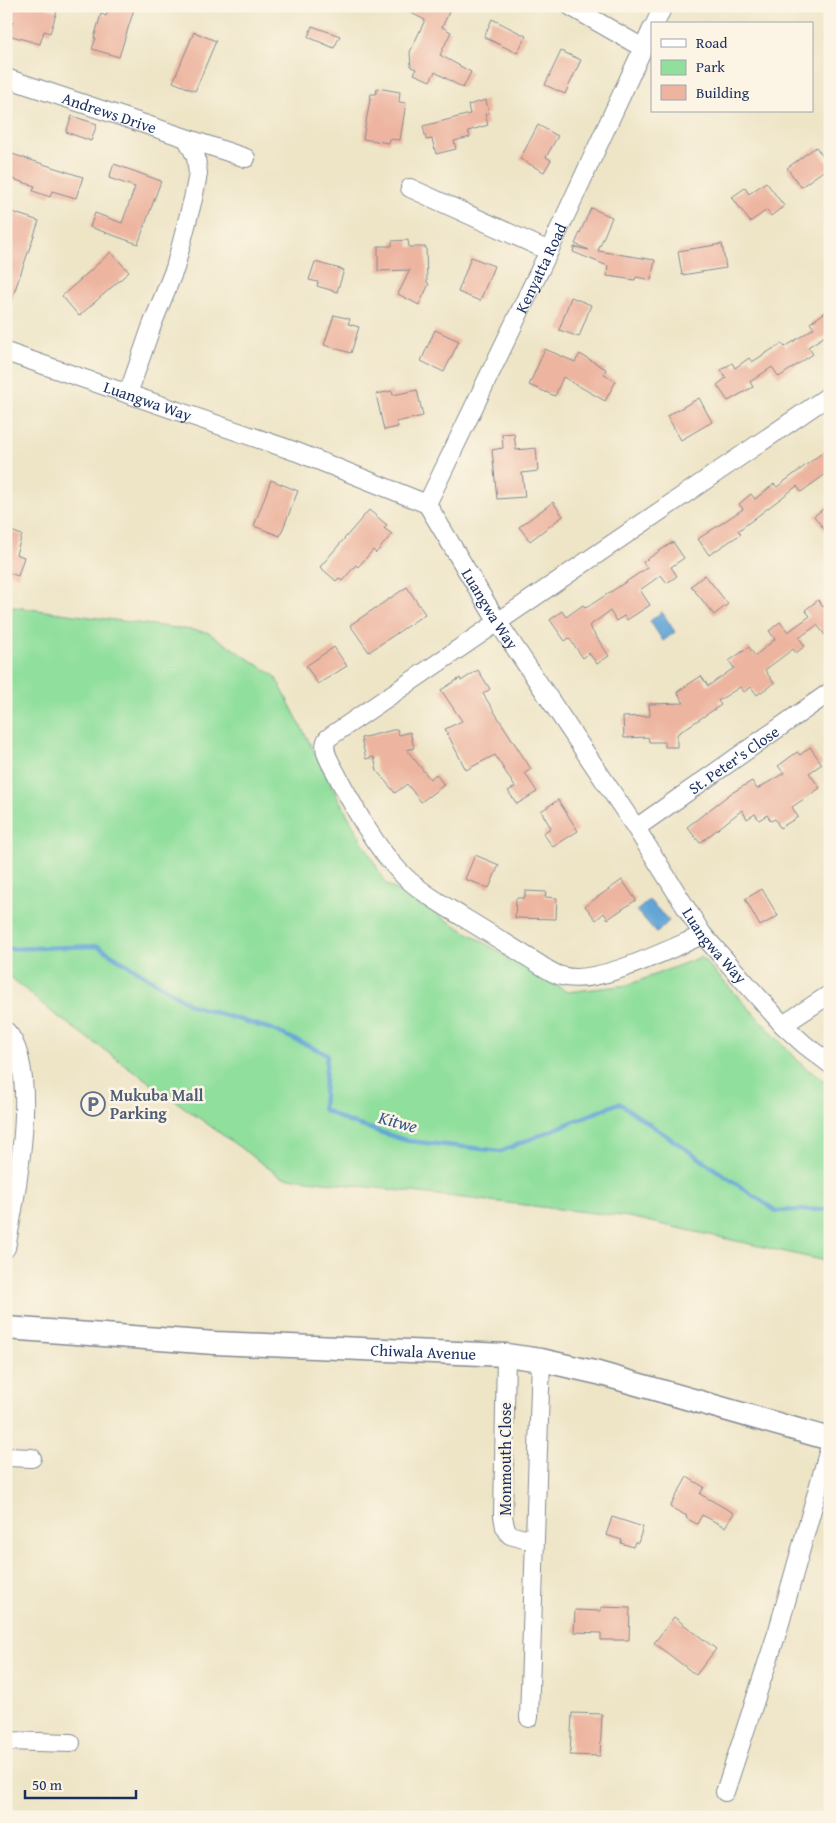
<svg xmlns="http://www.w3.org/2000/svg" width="836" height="1823" viewBox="0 0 836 1823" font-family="'Gentium Book Plus',serif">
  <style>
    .green { fill: #91df9d; stroke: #56877e }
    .water { fill: #62a5d6; stroke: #3e6a9a }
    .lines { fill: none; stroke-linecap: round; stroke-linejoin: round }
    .stream { stroke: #62a5d6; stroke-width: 4.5 }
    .building { fill: #edb5a0 }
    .minor-casing { stroke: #848a92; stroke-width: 20 }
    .major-casing { stroke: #848a92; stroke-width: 25 }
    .minor { stroke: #fff; stroke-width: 18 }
    .major { stroke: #fff; stroke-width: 22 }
    .labels { text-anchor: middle; stroke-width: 5; stroke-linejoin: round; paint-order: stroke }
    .street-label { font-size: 16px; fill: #1b2f5e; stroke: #fcf5e5 }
    .service-label { font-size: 16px; font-weight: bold; fill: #4e5e75; stroke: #fcf5e5; text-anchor: start }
    .water-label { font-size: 18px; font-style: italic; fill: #345888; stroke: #fcf5e5 }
  </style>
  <rect width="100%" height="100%" fill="#fcf5e5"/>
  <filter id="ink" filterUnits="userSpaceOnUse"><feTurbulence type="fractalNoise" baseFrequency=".02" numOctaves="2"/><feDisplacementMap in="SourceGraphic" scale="10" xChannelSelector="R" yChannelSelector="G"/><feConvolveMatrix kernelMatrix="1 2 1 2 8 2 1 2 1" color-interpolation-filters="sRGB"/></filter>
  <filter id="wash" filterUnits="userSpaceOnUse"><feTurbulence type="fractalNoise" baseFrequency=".0096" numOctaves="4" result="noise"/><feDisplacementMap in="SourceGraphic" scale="20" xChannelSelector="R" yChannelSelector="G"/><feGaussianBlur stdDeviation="1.12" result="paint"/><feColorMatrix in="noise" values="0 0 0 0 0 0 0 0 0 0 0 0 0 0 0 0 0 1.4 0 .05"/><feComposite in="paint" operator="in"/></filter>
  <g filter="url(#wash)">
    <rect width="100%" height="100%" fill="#eee5c7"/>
    <path class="green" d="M6,606L207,632L275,676L336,794L386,884L567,992L628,985L701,957L804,1067L830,1084V1262L629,1217L281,1177L53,1013L6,973Z"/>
    <g class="water">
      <path d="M662,612L675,632L663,641L650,621Z"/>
      <path d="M649,900L669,921L657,933L637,911Z"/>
    </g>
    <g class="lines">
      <path class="stream" d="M6,949L98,946L193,1006L271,1029L327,1054L323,1109L346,1121L408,1141L501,1151L619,1103L776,1211L830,1209"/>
    </g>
    <g id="blocks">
      <g class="building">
        <path d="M11,6H41L57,11L50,33L44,31L40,44L8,35L13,21L7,19Z"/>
        <path d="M109,6H135L119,57L92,49L96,38H94L101,14L106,16Z"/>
        <path d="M397,6H452L442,27L451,32L440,55L471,72L463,88L435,72L430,81L414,74L416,69L411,67L410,52L425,20Z"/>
        <path d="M492,19L526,36L517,53L484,37Z"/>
        <path d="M312,26L340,36L334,48L308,37Z"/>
        <path d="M194,32L216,41L195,91L173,82Z"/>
        <path d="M561,51L581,60L565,94L545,85Z"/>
        <path d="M377,88L400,92L399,102L406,103L400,140L390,139L389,143L363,139L371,94H376Z"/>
        <path d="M486,100L489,113L485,114L488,125L468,131L470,137L454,141L456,149L436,154L432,139L426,140L423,126L470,114L468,105Z"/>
        <path d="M72,116L97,124L91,141L66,132Z"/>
        <path d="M538,125L558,136L546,157L551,160L544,172L520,159Z"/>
        <path d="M816,147L830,166L801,187L787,168Z"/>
        <path d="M6,152L83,177L76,198L52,191L50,197L33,191L35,186L6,177Z"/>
        <path d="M114,164L161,181L138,244L90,227L95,213L122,223L135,187L109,178Z"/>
        <path d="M766,182L784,206L771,216L767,210L750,222L732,197L745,188L749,194Z"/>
        <path d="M591,208L612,217L598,251L655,260L651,280L636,277L635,280L607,276L608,266L573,252L574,247L589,250L575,244Z"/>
        <path d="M12,212L39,221L8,310H6V230Z"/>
        <path d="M408,240L409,247H426L427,282L429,284L419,305L398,294L410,270L378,271V246H392V241Z"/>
        <path d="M722,244L726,268L682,275L678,251Z"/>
        <path d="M111,252L129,272L79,316L62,296Z"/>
        <path d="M471,257L494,266L480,301L458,292Z"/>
        <path d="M315,262L344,270L337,292L317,286L318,282L309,280Z"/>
        <path d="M571,297L591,305L579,337L559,330Z"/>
        <path d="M830,309V333L808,347L813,354L779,377L772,367L750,382L753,387L728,401L717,385L726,378L721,370L732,363L735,368L749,358L752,362L782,343L785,347L814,328L810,323Z"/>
        <path d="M334,315L350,319L348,324L359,327L351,353L324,345Z"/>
        <path d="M435,330L459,341L444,372L421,361Z"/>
        <path d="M545,349L575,362L580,354L606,369L604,374L616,381L605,401L563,377L555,396L529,385Z"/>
        <path d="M417,390L423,416L396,422L398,427L384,430L376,394L392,391L393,395Z"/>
        <path d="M699,398L712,422L681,440L667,416Z"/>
        <path d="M514,433L516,450L536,448L538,471L522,473L525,497L497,499L492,450L503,448L502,434Z"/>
        <path d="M830,447V471L801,492L797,486L738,531L741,534L709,555L698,539L743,509L739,504L751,494L755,499L774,484L777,487Z"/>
        <path d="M271,480L298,491L280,536L254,526Z"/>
        <path d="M553,502L563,516L530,541L519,527Z"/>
        <path d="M830,504V537L814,516Z"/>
        <path d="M369,510L387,525L384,528L392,534L376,553L373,550L358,567L356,565L342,581L339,578L336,581L320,567Z"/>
        <path d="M11,531L22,535L16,554L24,557L18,576L10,573L8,576H6V544Z"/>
        <path d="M673,542L684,558L671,567L677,576L667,583L661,575L640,590L650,605L627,620L624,616L616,621L610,611L589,626L609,656L597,664L589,653L583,658L569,638L565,641L550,620L562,611L566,617L583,605L586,608L647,568L643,562Z"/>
        <path d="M705,575L728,604L714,615L691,586Z"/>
        <path d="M407,587L425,614L369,652L350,625Z"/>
        <path d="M818,600L823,607L830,602V641L817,625L799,638L805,646L796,653L793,649L765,670L774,683L757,695L751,687L744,692L740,687L718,701L721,705L677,734V747H665V742H649L648,737L624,738L623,717L650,716L649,704L684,703L677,692L701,676L708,686L734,668L729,661L749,647L755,656L775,639L769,631L780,622L788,632L810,616L805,610Z"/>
        <path d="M334,647L347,666L318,684L306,666Z"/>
        <path d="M478,670L490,689L483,694L531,769L525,773L537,792L517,804L508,791L515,787L495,755L466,770L445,729L462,721L441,690L460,678L461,681Z"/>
        <path d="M397,729L399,735L410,732L414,748L407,750L430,779L436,774L444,785L421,802L407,784L395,793L377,771L374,757L366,759L361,738Z"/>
        <path d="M810,747L822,764L809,773L820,788L792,807L798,817L780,828L775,819L771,821L767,815L759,820L755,814L747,819L742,810L700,843L687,827L730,794L752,781L757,789L784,773L778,766L797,752L800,755Z"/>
        <path d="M558,800L578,831L553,847L543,833L551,828L541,811Z"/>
        <path d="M475,855L499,865L489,888L465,879Z"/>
        <path d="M622,880L636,900L608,919L604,913L596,920L585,906Z"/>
        <path d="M762,889L778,916L760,926L745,899Z"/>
        <path d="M525,891L546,892L545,897L557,898L556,919L515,918L516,898H525Z"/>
        <path d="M687,1477L704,1487L700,1494L734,1513L725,1527L702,1515L697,1524L686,1518L687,1516L670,1507Z"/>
        <path d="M612,1517L643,1527L638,1543L635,1542L633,1547L621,1543L622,1540L606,1535Z"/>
        <path d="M601,1607L630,1608L629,1640H601V1633L574,1632L575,1610L601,1611Z"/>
        <path d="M674,1617L716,1649L696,1675L654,1643Z"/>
        <path d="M572,1713L602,1714L600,1756L570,1755Z"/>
      </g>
    </g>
  </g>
  <g filter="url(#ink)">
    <use href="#blocks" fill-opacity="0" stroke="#848a92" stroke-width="1"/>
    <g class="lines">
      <g class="minor-casing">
        <g id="minor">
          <path d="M570,6L643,48"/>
          <path d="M655,24L663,6"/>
          <path id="s1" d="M6,78L246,158"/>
          <path d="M410,188L549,251"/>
          <path id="s2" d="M6,352L297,452L427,504L497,621L636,828L703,935L783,1025L805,1045L830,1064"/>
          <path d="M128,394L152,325L175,268L193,199L198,174L196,157L187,139"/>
          <path id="s3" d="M427,504L549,251L652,29"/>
          <path id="s4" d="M636,828L830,692"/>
          <path d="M703,935C671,948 595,987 562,976C556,975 550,971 545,968C517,950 489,933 461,916C440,903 416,889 399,871C374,845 356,811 339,779C334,767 319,750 328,738L830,395"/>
          <path d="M783,1025L830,994"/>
          <path d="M6,1031C42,1068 15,1200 6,1248"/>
          <path d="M506,1355L503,1516L505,1527L510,1535L524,1539L535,1536"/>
          <path d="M6,1457L32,1458"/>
          <path d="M529,1718L541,1360"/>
          <path d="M6,1741L71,1743"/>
          <path d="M725,1792L778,1630L830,1446"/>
        </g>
      </g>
      <g class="major-casing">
        <g id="major">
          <path id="s5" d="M6,1328L215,1343L506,1355L541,1360L598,1373L830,1439"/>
        </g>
      </g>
      <use href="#minor" class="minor"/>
      <use href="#major" class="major"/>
    </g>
  </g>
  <defs>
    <g id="parking-ring" transform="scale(1.25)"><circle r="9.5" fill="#fcf5e5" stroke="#5c6f8a" stroke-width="1.5"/><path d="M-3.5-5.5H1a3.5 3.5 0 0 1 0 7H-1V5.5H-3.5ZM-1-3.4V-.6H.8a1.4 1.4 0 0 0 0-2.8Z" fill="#5c6f8a"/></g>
  </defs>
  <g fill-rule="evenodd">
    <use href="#parking-ring" x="93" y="1104"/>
  </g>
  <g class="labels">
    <g class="street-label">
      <text dy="6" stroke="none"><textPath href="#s1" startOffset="109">Andrews Drive</textPath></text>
      <text dy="6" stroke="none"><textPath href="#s3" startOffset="262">Kenyatta Road</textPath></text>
      <text dy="6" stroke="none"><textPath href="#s2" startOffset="150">Luangwa Way</textPath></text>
      <text dy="6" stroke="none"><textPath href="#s2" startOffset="570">Luangwa Way</textPath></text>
      <text dy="6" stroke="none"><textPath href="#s4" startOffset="119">St. Peter's Close</textPath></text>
      <text dy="6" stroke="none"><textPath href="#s2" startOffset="975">Luangwa Way</textPath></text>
      <text dy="6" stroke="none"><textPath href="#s5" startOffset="418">Chiwala Avenue</textPath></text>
      <text transform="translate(505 1459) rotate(-90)" y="6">Monmouth Close</text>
    </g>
    <g class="service-label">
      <text x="110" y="1101">Mukuba Mall<tspan x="110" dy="18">Parking</tspan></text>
    </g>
    <g class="water-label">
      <text transform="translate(398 1122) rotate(15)" y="6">Kitwe</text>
    </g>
  </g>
  <rect width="836" height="1823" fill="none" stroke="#fcf5e5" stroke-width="25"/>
  <rect x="651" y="22" width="162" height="90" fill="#fcf5e5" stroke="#a2a6af"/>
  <rect x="661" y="39" width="25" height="8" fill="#ffffff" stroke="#a2a6af"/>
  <text x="696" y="48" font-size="15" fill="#1b2f5e">Road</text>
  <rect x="661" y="60" width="25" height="15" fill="#91df9d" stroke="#a2a6af"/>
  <text x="696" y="72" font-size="15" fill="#1b2f5e">Park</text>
  <rect x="661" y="85" width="25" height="15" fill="#edb5a0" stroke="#a2a6af"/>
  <text x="696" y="98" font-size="15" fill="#1b2f5e">Building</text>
  <path d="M25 1790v8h111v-8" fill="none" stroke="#1b2f5e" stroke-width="2.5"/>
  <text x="32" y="1790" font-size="15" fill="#1b2f5e" stroke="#fcf5e5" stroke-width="4" paint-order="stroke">50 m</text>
</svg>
